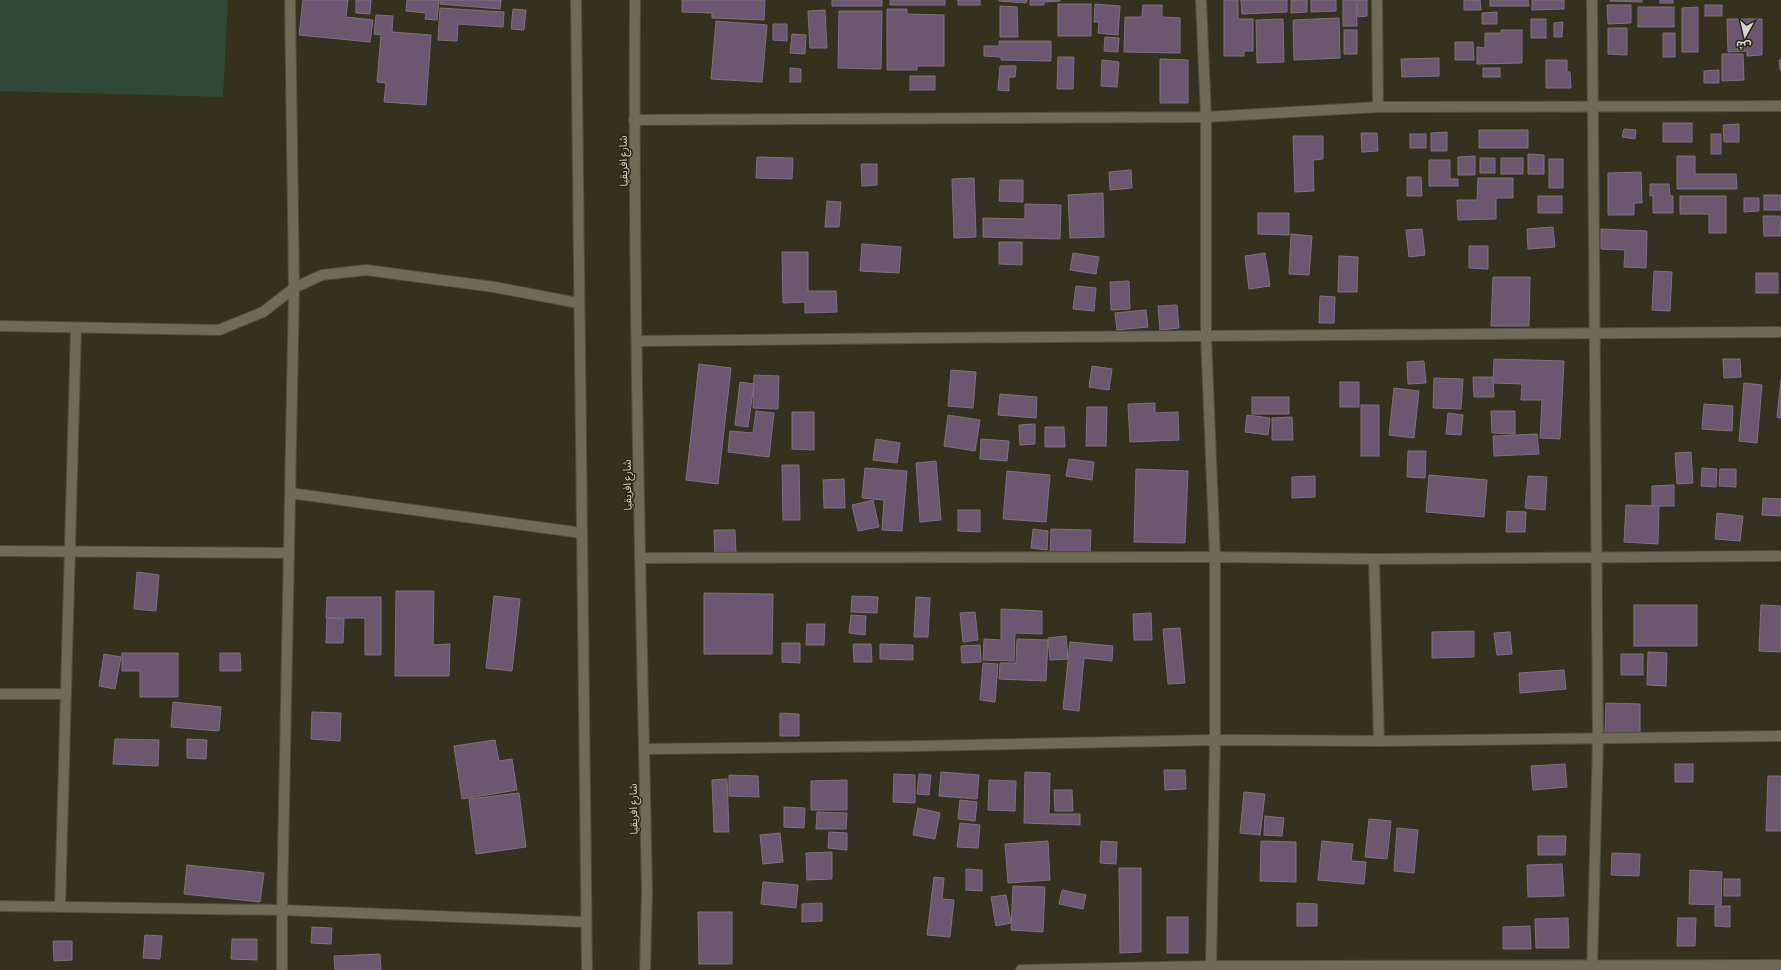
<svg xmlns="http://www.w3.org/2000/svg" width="1781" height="970" viewBox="0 0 1781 970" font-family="Barlow,'Noto Sans Arabic',sans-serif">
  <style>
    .grass { fill: #304837 }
    .building { fill: #6c5670; stroke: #7e7080 }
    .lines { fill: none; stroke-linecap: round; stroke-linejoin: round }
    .minor-casing { stroke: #514e3e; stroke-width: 12 }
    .minor { stroke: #706a56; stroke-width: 10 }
    .labels { text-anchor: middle; stroke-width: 3; stroke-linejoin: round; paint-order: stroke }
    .street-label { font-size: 11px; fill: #d8d5ca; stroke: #2c2715 }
  </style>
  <rect width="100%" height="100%" fill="#36311f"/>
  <path class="grass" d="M0,0H228L223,97L0,91Z"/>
  <g class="building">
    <path d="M303,0H348L346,17L373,20L370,42L299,35Z"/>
    <path d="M356,0H371L370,14L356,13Z"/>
    <path d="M407,0H439L437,20L425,19L426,13L406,11Z"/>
    <path d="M440,0H501L500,9L440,4Z"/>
    <path d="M682,0H765L764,20L712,18V13L682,12Z"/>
    <rect x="832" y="0" width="50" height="6"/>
    <rect x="890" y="0" width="55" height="5"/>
    <rect x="958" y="0" width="22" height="5"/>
    <path d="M999,0H1027L1026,3L999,1Z"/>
    <path d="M1030,0H1060V1L1044,2V5H1030Z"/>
    <path d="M1224,0H1238V19H1253V51H1244V56H1224Z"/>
    <path d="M1241,0H1287V12L1242,14Z"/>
    <path d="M1291,0H1307V12L1291,13Z"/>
    <path d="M1311,0H1336V11L1311,12Z"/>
    <path d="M1343,0H1356L1357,26H1343Z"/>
    <path d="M1357,0H1367V16L1358,17Z"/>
    <path d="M1464,0H1480L1481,10H1464Z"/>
    <path d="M1490,0H1528L1529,6H1490Z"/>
    <path d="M1532,0H1564V9L1532,10Z"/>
    <path d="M1610,0H1642V2L1610,1Z"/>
    <rect x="1660" y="0" width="13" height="3"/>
    <rect x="1058" y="4" width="33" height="32"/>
    <path d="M1095,4L1120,6L1118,35L1098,33L1099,22H1094Z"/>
    <path d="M1143,5H1162V17L1180,18V53L1124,52L1125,17H1142Z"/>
    <path d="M1607,5H1631V23L1608,24Z"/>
    <rect x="1705" y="5" width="17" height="11"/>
    <path d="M1000,6L1017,7L1018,37H1000Z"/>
    <rect x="1638" y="7" width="36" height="20"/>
    <path d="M1698,7V52H1682V8Z"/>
    <path d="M440,8L504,12L503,27L458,24L457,41L438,40Z"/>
    <path d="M513,9L526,10L524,30L511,29Z"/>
    <path d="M887,9H907V14L944,15V66H917V70H887Z"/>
    <path d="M825,10L827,48H810L808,11Z"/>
    <path d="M839,11H882L881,69L838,68Z"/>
    <path d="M1497,12V24H1482V13Z"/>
    <path d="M376,15L393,16L392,32L431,35L426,105L384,102L386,83L377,82L381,35L374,34Z"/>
    <path d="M1339,18L1340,58L1294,60L1293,20Z"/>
    <path d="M1283,19L1284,62L1257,63L1256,20Z"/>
    <rect x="1531" y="19" width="15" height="19"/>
    <path d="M1727,19H1762V55L1747,56V51L1728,52Z"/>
    <path d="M716,21L767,25L762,82L711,79Z"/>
    <path d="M1563,22L1562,37H1554V23Z"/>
    <path d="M773,24H787V41L773,40Z"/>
    <path d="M1608,28H1627V55L1608,54Z"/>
    <rect x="1344" y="30" width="13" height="24"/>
    <path d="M1501,30H1522V63L1477,64V47L1485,48V33H1501Z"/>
    <rect x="1663" y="33" width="12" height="24"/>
    <path d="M792,34L806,35L805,54L790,53Z"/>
    <path d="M1105,37L1119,38L1118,52L1104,51Z"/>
    <path d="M999,41H1051V61L1001,60V57L984,56V46H999Z"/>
    <path d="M1455,42H1473L1474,60H1455Z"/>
    <path d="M1722,54H1743L1744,80L1722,81Z"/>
    <path d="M1058,57H1074L1073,89H1057Z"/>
    <path d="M1439,58V76L1402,77L1401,59Z"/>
    <path d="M1160,59L1188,60V103H1160Z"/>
    <path d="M1102,60L1119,62L1117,87L1101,86Z"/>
    <path d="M1546,60H1567V72H1570L1571,88H1546Z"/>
    <path d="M1779,60H1781V70H1780Z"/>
    <path d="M1000,66H1016L1015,77H1009V91L998,90Z"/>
    <path d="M790,68L801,69V82H790Z"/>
    <rect x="1483" y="68" width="17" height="9"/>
    <path d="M1719,70V83H1704V71Z"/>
    <rect x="910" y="76" width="25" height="14"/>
    <rect x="1663" y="123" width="29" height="19"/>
    <path d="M1739,124V142H1724L1723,125Z"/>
    <path d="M1624,129L1636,130L1635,139L1622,137Z"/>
    <rect x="1479" y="130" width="49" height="18"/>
    <path d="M1447,132V151H1431V133Z"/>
    <path d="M1361,133H1377L1378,151L1362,152Z"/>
    <rect x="1410" y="134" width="16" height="14"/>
    <rect x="1711" y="134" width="10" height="20"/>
    <path d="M1293,136H1323V159L1313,160L1314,191L1295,192Z"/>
    <path d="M1528,154L1544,155V174H1528Z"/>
    <path d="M1475,156V175H1458V157Z"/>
    <path d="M1677,156H1695V174H1736L1737,189H1677Z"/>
    <path d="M757,157L793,158L792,179L756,178Z"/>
    <rect x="1480" y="158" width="15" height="15"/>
    <rect x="1501" y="158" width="22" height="16"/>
    <rect x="1549" y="159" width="14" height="29"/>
    <path d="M1429,160H1450V179H1458V186H1429Z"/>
    <path d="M861,164H877V185L862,186Z"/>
    <path d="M1131,170L1132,188L1110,190L1109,172Z"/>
    <path d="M1641,172L1642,203H1634V215H1608V173Z"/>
    <path d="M1407,177H1421L1422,196H1407Z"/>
    <path d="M974,178L976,237L954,238L952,179Z"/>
    <path d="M1478,178H1513V198H1496V219L1458,220L1457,200H1477Z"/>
    <path d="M1000,180H1023V202L999,201Z"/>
    <path d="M1650,184H1669L1670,196H1673V213H1653V195L1650,196Z"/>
    <path d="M1103,193L1104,237L1070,238L1068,195Z"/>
    <rect x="1764" y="195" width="17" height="15"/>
    <rect x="1538" y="196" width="24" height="17"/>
    <path d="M1680,196H1726V233H1709V214H1680Z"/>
    <path d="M1744,198H1759V211L1744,212Z"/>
    <path d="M827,201L841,202L839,227H825Z"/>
    <path d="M1025,204L1061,205L1060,239L983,237V218L1025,219Z"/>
    <path d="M1258,213H1289V235L1258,234Z"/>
    <path d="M1763,216H1780L1781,236H1764Z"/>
    <path d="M1553,227L1555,247L1528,249L1527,229Z"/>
    <path d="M1422,229L1425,255L1409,257L1406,230Z"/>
    <path d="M1601,229L1647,231L1646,268L1624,267L1625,250L1601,249Z"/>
    <path d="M1291,234L1312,236L1309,275L1289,274Z"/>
    <path d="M999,242H1022V265L999,264Z"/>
    <path d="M862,244L901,247L899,273L860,271Z"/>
    <path d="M1469,246H1488V269L1469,268Z"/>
    <path d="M782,252H808V291H836L837,312L805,313V302L783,303Z"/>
    <path d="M1073,253L1099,257L1096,274L1070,270Z"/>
    <path d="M1265,253L1270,286L1249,289L1245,256Z"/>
    <path d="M1339,256L1358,257L1357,292H1338Z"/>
    <path d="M1654,271L1672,272L1670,311L1652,310Z"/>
    <rect x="1756" y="273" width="22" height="20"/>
    <path d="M1493,277H1530L1529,326H1491Z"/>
    <path d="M1129,281L1130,309L1111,310L1110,282Z"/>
    <path d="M1076,286L1096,288L1094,311L1073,309Z"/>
    <path d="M1320,296L1335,297L1334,323H1319Z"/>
    <path d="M1177,305L1179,328L1160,330L1158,306Z"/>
    <path d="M1146,310L1148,327L1117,330L1115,313Z"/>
    <path d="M1494,359L1564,361L1560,439L1540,438L1542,400H1521L1522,384L1493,383Z"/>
    <path d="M1723,359H1740L1741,377L1724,378Z"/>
    <path d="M1424,361L1426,383L1408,384L1407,362Z"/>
    <path d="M699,364L731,368L718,484L686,480Z"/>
    <path d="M1092,366L1112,369L1109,390L1089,387Z"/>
    <path d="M951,370L976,372L973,408L948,406Z"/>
    <path d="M754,375L779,376L778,409L753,408Z"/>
    <path d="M1473,377H1493L1494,397H1474Z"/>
    <path d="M1434,378L1463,379L1461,409L1433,408Z"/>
    <path d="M1781,380V418L1777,417Z"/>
    <path d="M740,382L754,384L748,427L735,425Z"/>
    <rect x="1340" y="382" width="19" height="25"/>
    <path d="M1744,383L1762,385L1757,443L1739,441Z"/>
    <path d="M1394,388L1419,391L1414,438L1389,435Z"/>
    <path d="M1000,394L1037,397L1036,418L998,415Z"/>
    <rect x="1252" y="397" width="37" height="17"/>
    <path d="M1155,403V413L1178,412L1179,440L1130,442L1128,404Z"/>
    <path d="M1704,404L1733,406L1732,431L1702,429Z"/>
    <rect x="1361" y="405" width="18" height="51"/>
    <path d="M1087,407H1107L1106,446H1086Z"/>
    <path d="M756,411L774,413L769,457L728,452L730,431L753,433Z"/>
    <path d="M1491,411H1515V434L1492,433Z"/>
    <path d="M792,412H814V450L792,449Z"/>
    <path d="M1448,413L1463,415L1461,435L1446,434Z"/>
    <path d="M948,415L980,420L975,451L944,446Z"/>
    <path d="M1247,415L1270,418L1268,435L1245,432Z"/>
    <path d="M1292,417L1293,440H1272V418Z"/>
    <path d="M1035,424V444L1020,445L1019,425Z"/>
    <path d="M1045,427H1064L1065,447H1045Z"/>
    <path d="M1537,434L1539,454L1494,456L1493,436Z"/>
    <path d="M876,439L900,443L897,463L873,460Z"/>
    <path d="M981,439L1009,441L1007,461L980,459Z"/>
    <path d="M1408,451H1426L1425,478L1407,477Z"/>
    <path d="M1691,452L1693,483L1677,484L1675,453Z"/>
    <path d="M1069,459L1094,462L1092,480L1066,476Z"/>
    <path d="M936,461L941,520L920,522L916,463Z"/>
    <path d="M782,465H799L800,520H783Z"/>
    <path d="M865,468L907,471L902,531L882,530L884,500L862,498Z"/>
    <path d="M1702,468L1717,469L1716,487L1701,486Z"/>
    <path d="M1136,469L1188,471L1185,543L1134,542Z"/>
    <path d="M1720,469H1736V487L1719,486Z"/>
    <path d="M1007,471L1050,475L1046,522L1003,519Z"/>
    <path d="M1429,475L1487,480L1484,517L1426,512Z"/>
    <path d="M1315,476V497L1292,498V477Z"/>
    <path d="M1528,476L1547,477L1545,510L1525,508Z"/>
    <path d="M844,479L845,508H824L823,480Z"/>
    <path d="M1674,485V506H1652V486Z"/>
    <path d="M1763,498L1781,499V516L1762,515Z"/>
    <path d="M873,500L879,527L858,531L852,505Z"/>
    <path d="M1626,505L1659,506L1658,544L1624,542Z"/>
    <path d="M958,510H980V532L958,531Z"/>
    <path d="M1507,511L1526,512L1525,532H1506Z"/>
    <path d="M1717,513L1743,516L1740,541L1715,539Z"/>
    <path d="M1033,529L1048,531L1047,550L1031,548Z"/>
    <path d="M1051,529L1091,530L1090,556L1050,555Z"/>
    <path d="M714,530H735L736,555H715Z"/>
    <path d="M137,572L159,575L156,611L134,609Z"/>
    <path d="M396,591H434L433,645L450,644L449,676H395Z"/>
    <path d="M704,593L773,594L772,654H704Z"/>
    <path d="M494,596L520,599L512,671L486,668Z"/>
    <path d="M852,596L878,597L877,613L851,612Z"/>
    <path d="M327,597H381V655H365V618H326Z"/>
    <path d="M916,597L930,598L928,637H914Z"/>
    <rect x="1634" y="605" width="63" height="41"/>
    <path d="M1761,605L1781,606V652L1759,651Z"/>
    <path d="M1001,609L1042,611V634L1015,633L1014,661L983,660L984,639L1001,640Z"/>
    <path d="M975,612L978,640L963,642L960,613Z"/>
    <path d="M1151,613L1152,640H1134L1133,614Z"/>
    <path d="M851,615L866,616L865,635L849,633Z"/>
    <path d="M327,618L344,619L343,643H326Z"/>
    <path d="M807,624H825L824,645H806Z"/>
    <path d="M1180,628L1185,683L1168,684L1163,629Z"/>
    <path d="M1474,631V657L1432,658V632Z"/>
    <path d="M1510,632L1512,654L1497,655L1494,633Z"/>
    <path d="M1066,636L1068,659L1050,660L1048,638Z"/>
    <path d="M1017,639L1048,640L1046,681L999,679L1000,663H1016Z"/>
    <path d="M1070,642L1113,646L1112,661L1084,658L1079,711L1063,709Z"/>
    <path d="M782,643H800V663L782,662Z"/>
    <path d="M853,644H871L872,662H854Z"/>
    <path d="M880,644L913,645V660L880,659Z"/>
    <path d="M980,645L981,662L962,663L961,646Z"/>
    <path d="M1648,652L1667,653L1666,686L1647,685Z"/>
    <path d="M122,653H178V697H140V671H122Z"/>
    <path d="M220,653H240L241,671H220Z"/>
    <path d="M104,654L121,657L115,689L99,686Z"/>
    <rect x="1621" y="654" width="22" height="21"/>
    <path d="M983,663L998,664L995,702L980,700Z"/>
    <path d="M1564,670L1566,689L1520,693L1519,673Z"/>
    <path d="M173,702L221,707L219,731L171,727Z"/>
    <path d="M1606,703L1640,704V734L1605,733Z"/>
    <path d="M312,712L341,713L340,741L311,739Z"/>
    <path d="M780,713L799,714V736H780Z"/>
    <path d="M115,739L159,740L158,766L113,764Z"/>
    <path d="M187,739L207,740L206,759L187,758Z"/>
    <path d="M495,740L499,761L512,759L517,790L462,799L454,746Z"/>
    <path d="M1565,764L1567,787L1533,790L1531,766Z"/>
    <rect x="1675" y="764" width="18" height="18"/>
    <path d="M1164,770H1185L1186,789L1165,790Z"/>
    <path d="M941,772L979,775L977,799L939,796Z"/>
    <path d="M1025,772L1050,773L1049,814H1080V825L1024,823Z"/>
    <path d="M894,774L915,775V803L893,802Z"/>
    <path d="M919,774L931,775L929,795L917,794Z"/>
    <path d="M729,775L758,776L759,797L729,796Z"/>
    <path d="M1768,776H1781V831H1766Z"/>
    <path d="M727,779L729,832H714L712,780Z"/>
    <path d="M847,780V810H811V781Z"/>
    <path d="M989,780L1016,781L1015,811L988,810Z"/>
    <path d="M1054,790H1072L1073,811H1055Z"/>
    <path d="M1244,792L1265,794L1260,835L1240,833Z"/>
    <path d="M519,793L526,847L476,854L469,799Z"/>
    <path d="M960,800L977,802L975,821L958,819Z"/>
    <path d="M784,807L805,808L804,828L784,827Z"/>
    <path d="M918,808L940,813L935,839L913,835Z"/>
    <path d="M817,812L847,813L846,829H816Z"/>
    <path d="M1265,816L1284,818L1282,836L1264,835Z"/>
    <path d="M1369,819L1391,821L1387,859L1365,857Z"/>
    <path d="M960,823L980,825L978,848L957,847Z"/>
    <path d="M1397,828L1418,830L1414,873L1394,871Z"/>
    <path d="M829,832L847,833V850L828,848Z"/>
    <path d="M780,833L783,862L763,864L760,835Z"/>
    <path d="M1538,836H1566L1565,855H1538Z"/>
    <path d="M1048,841L1050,880L1008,883L1005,844Z"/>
    <path d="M1101,841L1117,842L1116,864L1100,863Z"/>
    <path d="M1261,841L1296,842V882L1260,881Z"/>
    <path d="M1322,841L1353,844L1351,861L1366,862L1364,884L1318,880Z"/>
    <path d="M832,852V879L807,880L806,853Z"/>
    <path d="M1612,853L1640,854L1639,876L1611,875Z"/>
    <path d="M1562,864L1564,896L1528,897L1527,865Z"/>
    <path d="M187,865L264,873L260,902L184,894Z"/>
    <path d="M1119,868H1141V952L1120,953Z"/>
    <path d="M966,869L982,870V891L966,890Z"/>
    <path d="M1690,870L1722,872L1721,905L1689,904Z"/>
    <path d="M934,877L944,878L942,899L954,900L950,937L927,935Z"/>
    <rect x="1724" y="879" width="16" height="17"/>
    <path d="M763,882L798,885L796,908L761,904Z"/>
    <path d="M1013,886L1045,887L1043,932L1011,930Z"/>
    <path d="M1062,890L1086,895L1083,909L1059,904Z"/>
    <path d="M1006,895L1011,923L996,926L991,897Z"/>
    <path d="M822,903V921L802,922V904Z"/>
    <path d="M1297,903L1317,904V926H1297Z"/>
    <path d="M1715,906H1730V927L1715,926Z"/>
    <path d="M698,912H732V964H699Z"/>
    <rect x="1167" y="917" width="21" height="36"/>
    <path d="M1568,918L1569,948H1536L1535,919Z"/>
    <path d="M1678,918H1696L1695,946H1677Z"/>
    <path d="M1530,926L1531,949H1503V927Z"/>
    <path d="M312,927L332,928L331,944L311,943Z"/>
    <path d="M145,935L162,936L160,959L143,958Z"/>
    <path d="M232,939H257V960L231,959Z"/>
    <path d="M53,941H72V960L54,961Z"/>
    <path d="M380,954L381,970H335L334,956Z"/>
  </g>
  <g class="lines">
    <g class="minor-casing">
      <g id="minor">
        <path d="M576,0L587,970"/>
        <path d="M635,0C633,297 641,594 647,891L645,970"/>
        <path d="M1201,0L1206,117V336L1215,557V740L1211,970"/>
        <path d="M1377,0L1378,107"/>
        <path d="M1592,0L1598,739L1592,970"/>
        <path d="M634,120L1206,117L1378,107L1781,106"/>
        <path d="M0,326L219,330L263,312L294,288L322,275L366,270L494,287L578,303"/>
        <path d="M637,341L917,338L1781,332"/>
        <path d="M290,493L582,533"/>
        <path d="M0,551L289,553"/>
        <path d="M640,558L1215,557L1374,559L1781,556"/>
        <path d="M1374,559L1379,741"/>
        <path d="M0,694H66"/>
        <path d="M644,749L919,746L1215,740L1379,741L1781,736"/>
        <path d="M0,906L282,910L586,922"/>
        <path d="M60,907L76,329"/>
        <path d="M282,970V910L294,288L290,0"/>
        <path d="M1021,970L1211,966L1781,965"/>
      </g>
    </g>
    <use href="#minor" class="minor"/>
  </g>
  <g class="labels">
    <g class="street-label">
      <text transform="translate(623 161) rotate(-91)" y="4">شارع افريقيا</text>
      <text transform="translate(627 485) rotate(-91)" y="4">شارع افريقيا</text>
      <text transform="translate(633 809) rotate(-91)" y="4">شارع افريقيا</text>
    </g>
  </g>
  <g transform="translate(1745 36) rotate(188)" stroke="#2c2715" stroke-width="3" paint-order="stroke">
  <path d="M0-3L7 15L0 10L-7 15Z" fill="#d8d5ca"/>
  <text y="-6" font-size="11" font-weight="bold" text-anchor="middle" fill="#d8d5ca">ش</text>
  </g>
</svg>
